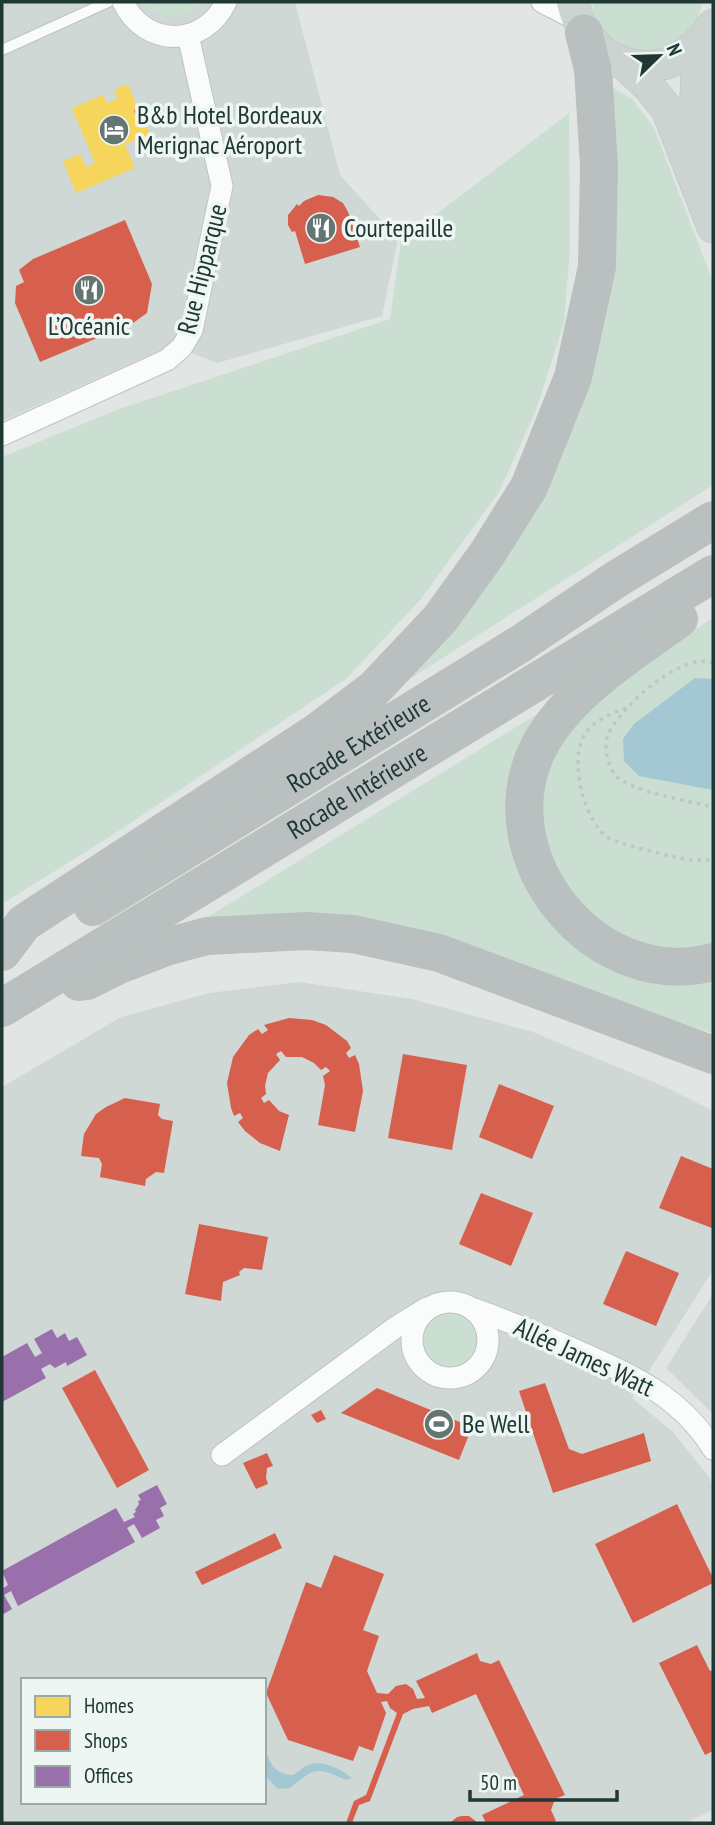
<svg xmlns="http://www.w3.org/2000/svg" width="715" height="1825" viewBox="0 0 715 1825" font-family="'PT Sans Narrow',sans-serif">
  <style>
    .built { fill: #cfd8d4; fill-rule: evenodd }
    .green { fill: #cadfd2 }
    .water { fill: #a3c8d3 }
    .homes { fill: #f6d55c }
    .shops { fill: #d6604d }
    .offices { fill: #9970ab }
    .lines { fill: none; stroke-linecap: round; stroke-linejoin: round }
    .lane-casing { stroke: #bec3c1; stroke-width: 12 }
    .street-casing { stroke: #bec3c1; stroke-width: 23 }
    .primary-casing { stroke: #bbc3c1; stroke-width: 33 }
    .highway-casing { stroke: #bbc3c1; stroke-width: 38 }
    .path { stroke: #bfc6c5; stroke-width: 3.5; stroke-dasharray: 3.5 5; stroke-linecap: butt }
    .lane { stroke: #fafbfb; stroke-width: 10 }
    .street { stroke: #fafbfb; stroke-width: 21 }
    .primary { stroke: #ccd4d2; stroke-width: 32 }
    .highway { stroke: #b9c0bf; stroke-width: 37 }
    .labels { text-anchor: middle; stroke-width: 7; stroke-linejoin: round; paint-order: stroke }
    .poi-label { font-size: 26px; fill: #203834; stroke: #eef6f3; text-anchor: start }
    .street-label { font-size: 26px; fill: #203834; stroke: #eef6f3 }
  </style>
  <rect width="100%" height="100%" fill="#e1e6e4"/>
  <g class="built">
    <path d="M2,2H295L340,175L398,239L382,316L217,363L172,345L2,421Z"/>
    <path d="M299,982L412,999L533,1032L663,1086L713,1111V1270L632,1398L673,1432L709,1477L713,1488V1810L685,1823H2V1087L121,1017L209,993ZM23,1680H264V1802H23Z"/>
    <path d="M713,1294V1414L666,1368Z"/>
  </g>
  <g class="green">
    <path d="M142,2H201C184,20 158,22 142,2Z"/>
    <path d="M592,2H702C700,12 697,25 689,32C655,67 599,50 592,2Z"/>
    <path d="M608,84L633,100L654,128L713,282V485L391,691L560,452Z"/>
    <path d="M569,113L570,248L564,323L536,410L499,492L421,599L346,679L108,838L2,904V457L119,409L390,319L401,241Z"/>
    <path d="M713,618V945L698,951L650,946L609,929L578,903L551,860L540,805L554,752L590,704L655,655Z"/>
    <path d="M547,708L531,893L563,935L607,966L713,977V1033L642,1012L460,948L185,931Z"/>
    <circle cx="449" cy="1340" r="27"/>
  </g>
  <g class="water">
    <path d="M695,678L713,679V790L639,776L624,761L623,739L634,724Z"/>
    <path d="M264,1745C270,1763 273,1774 293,1775C298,1772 303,1767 308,1765C322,1759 341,1769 352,1778L346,1780C315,1767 316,1767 290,1788L278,1789L264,1775Z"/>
  </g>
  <path class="homes" d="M128,84L137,107L134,111L138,120L144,121L152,141L138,147L135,140L125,145L135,168L76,193L63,161L80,154L86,167L95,163L72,108L103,95L107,103L118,98L114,90Z"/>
  <g class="shops">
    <path d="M140,105L146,120L144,121L138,120L134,111Z"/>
    <path d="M318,195L333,197L343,203L348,212L360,247L305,264L295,231L292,232L288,225V215L297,204L299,206L304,201Z"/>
    <path d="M125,220L152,284L147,313L133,323L40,362L15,303L16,286L24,282L19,270L33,259Z"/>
    <path d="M289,1018L312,1020L326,1025L347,1041L351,1048L346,1053L349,1058L355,1055L359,1064L363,1091L355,1132L318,1125L325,1085L323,1076L330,1071L326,1067L321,1070L314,1063L302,1057H286L281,1051L276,1054L280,1060L268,1073L265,1086L266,1094L261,1098L264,1103L269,1100L279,1111L289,1115L280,1151L260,1143L245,1131L238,1122L243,1118L240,1113L234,1116L231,1108L227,1083L233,1057L249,1035L258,1029L262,1034L268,1030L264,1025Z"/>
    <path d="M403,1054L467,1065L452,1150L388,1138Z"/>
    <path d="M499,1084L554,1106L532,1159L479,1137Z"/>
    <path d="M125,1098L160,1104L158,1115L162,1119L173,1121L164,1173L156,1172L146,1179L145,1186L100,1177L102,1164L99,1158L81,1156L84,1134L96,1114L106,1107Z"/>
    <path d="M681,1156L713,1169L712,1228L659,1208Z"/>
    <path d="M481,1193L533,1213L511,1266L459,1244Z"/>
    <path d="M199,1224L268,1237L262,1270L244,1268L239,1272L240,1275L223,1282L221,1301L185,1294Z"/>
    <path d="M626,1251L679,1273L656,1326L603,1304Z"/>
    <path d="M95,1370L149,1470L117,1488L62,1388Z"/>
    <path d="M545,1383L569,1449L582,1454L644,1433L651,1461L553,1493L519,1391Z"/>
    <path d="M377,1388L472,1427L459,1460L341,1413Z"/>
    <path d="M321,1410L326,1419L317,1423L311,1415Z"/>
    <path d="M267,1453L273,1466L267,1468L266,1478L268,1484L256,1489L243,1463Z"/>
    <path d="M677,1504L713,1578V1583L633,1623L595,1544Z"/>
    <path d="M275,1533L282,1548L202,1585L195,1572Z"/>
    <path d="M334,1555L384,1574L363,1630L379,1636L367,1671L377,1693L388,1694L396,1686L406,1684L413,1689L417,1699L425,1698L416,1681L477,1653L480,1661L491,1664L499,1660L565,1795L555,1799L551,1810L556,1821L552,1823H486L482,1815L524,1795L476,1694L432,1713L429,1706L413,1709L403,1714L370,1801L359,1805L352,1823H346L354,1801L366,1795L397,1713L390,1708L387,1701L381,1702L386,1713L373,1751L359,1746L353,1761L288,1740L266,1693L306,1582L321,1588Z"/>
    <path d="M697,1645L710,1671L713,1670V1751L705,1755L659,1663Z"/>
    <path d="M462,1816H469L478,1823H450L457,1817Z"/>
  </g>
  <g class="offices">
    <path d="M52,1329L57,1338L65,1333L69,1341L77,1337L87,1355L67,1366L66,1362L55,1368L50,1364L41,1369L46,1378L2,1402V1357L27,1343L35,1357L42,1353L34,1339Z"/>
    <path d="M157,1485L167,1504L160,1508L164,1516L156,1520L160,1528L142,1538L134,1524L127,1528L135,1542L18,1606L11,1591L4,1595L12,1609L2,1615V1589L8,1585L2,1571L116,1508L124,1522L135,1517L133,1514L136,1512L135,1510L139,1504L138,1501L141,1500L138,1495Z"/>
  </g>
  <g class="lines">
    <g class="lane-casing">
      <path id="lane" d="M2,50L108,2"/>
    </g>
    <g class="street-casing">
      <g id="street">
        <path d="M123,2C145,48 204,48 226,2"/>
        <path d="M542,2L577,20"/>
        <path d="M2,435L167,360L182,347L192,330L222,186L188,35"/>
        <circle cx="450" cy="1340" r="38"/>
        <path d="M474,1309C510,1322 545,1336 580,1352C633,1375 682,1398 713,1449"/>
        <path d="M222,1455L396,1327L427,1308"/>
      </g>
    </g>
    <g class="primary-casing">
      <g id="primary">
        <path d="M573,2C590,77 672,89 713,25"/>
        <path d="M703,41L697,70L696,100L713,179"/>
        <path d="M622,62L649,87L667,109L713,227"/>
      </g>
    </g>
    <g class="highway-casing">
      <g id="highway">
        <path d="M679,619C633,652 569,692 541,743C481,852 593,994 713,962"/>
        <path id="s1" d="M93,907L520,644L615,580L713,520"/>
        <path d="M2,952L24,923L317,732L374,689L440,619L487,554L529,487L573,377L597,267L599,166L593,69L584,33"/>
        <path d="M79,982L87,981L119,965L166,947L207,936L306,931L353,934L439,953L713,1055"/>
        <path id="s2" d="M2,1008L713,574"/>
      </g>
    </g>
    <g class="path">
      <path d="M713,663C682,651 619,708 608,735C603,747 608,767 616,776C632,792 690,801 713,807"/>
      <path d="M626,708C609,715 592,720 583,738C570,765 584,820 608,838C616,843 679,859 692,860C699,860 706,860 713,860"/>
    </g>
    <use href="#lane" class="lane"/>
    <use href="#street" class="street"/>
    <use href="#primary" class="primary"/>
    <use href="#highway" class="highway"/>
  </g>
  <defs>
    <g id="hotel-disc" transform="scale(1.575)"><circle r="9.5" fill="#647572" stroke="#eef6f3"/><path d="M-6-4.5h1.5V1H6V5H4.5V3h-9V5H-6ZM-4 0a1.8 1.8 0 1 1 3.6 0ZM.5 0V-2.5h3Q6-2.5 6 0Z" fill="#fff"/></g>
    <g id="restaurant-disc" transform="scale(1.575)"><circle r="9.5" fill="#647572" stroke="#eef6f3"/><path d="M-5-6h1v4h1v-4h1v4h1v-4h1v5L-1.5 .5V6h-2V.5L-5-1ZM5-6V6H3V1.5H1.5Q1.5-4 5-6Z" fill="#fff"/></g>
    <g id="stadium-disc" transform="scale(1.575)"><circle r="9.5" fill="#647572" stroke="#eef6f3"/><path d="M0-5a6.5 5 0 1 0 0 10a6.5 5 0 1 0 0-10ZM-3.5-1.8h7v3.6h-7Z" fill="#fff"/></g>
  </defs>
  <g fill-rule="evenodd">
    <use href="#hotel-disc" x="114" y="130"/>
    <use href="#restaurant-disc" x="321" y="228"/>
    <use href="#restaurant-disc" x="89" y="290"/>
    <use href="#stadium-disc" x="439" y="1424"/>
  </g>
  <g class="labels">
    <g class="poi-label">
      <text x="137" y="124">B&amp;b Hotel Bordeaux<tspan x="137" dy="30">Merignac Aéroport</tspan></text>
      <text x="344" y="237">Courtepaille</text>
      <text x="89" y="335" text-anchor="middle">L’Océanic</text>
      <text x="462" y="1433">Be Well</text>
    </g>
    <g class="street-label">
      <text transform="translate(202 269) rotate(-76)" y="9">Rue Hipparque</text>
      <text dy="9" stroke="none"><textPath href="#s1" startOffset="312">Rocade Extérieure</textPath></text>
      <text dy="9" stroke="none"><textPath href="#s2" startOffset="416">Rocade Intérieure</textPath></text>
      <text transform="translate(584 1357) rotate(25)" y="9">Allée James Watt</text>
    </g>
  </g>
  <rect width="715" height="1825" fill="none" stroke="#203834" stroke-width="7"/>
  <rect x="21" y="1678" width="245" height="126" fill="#eef6f3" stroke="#9caaa7" stroke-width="2"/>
  <rect x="35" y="1696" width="35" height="21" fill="#f6d55c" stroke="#9caaa7" stroke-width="2"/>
  <text x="84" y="1713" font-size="21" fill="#203834">Homes</text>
  <rect x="35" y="1730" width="35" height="21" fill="#d6604d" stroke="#9caaa7" stroke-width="2"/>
  <text x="84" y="1748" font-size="21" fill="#203834">Shops</text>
  <rect x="35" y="1766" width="35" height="21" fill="#9970ab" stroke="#9caaa7" stroke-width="2"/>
  <text x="84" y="1783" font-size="21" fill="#203834">Offices</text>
  <g transform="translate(659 56) rotate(67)" stroke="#eef6f3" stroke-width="5" paint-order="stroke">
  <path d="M0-5L12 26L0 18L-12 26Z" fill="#203834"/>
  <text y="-10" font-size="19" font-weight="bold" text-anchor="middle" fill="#203834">N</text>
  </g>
  <path d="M470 1790v10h147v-10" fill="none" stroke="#203834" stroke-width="3.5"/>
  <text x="480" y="1790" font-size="21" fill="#203834" stroke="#eef6f3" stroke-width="5" paint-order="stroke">50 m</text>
</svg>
